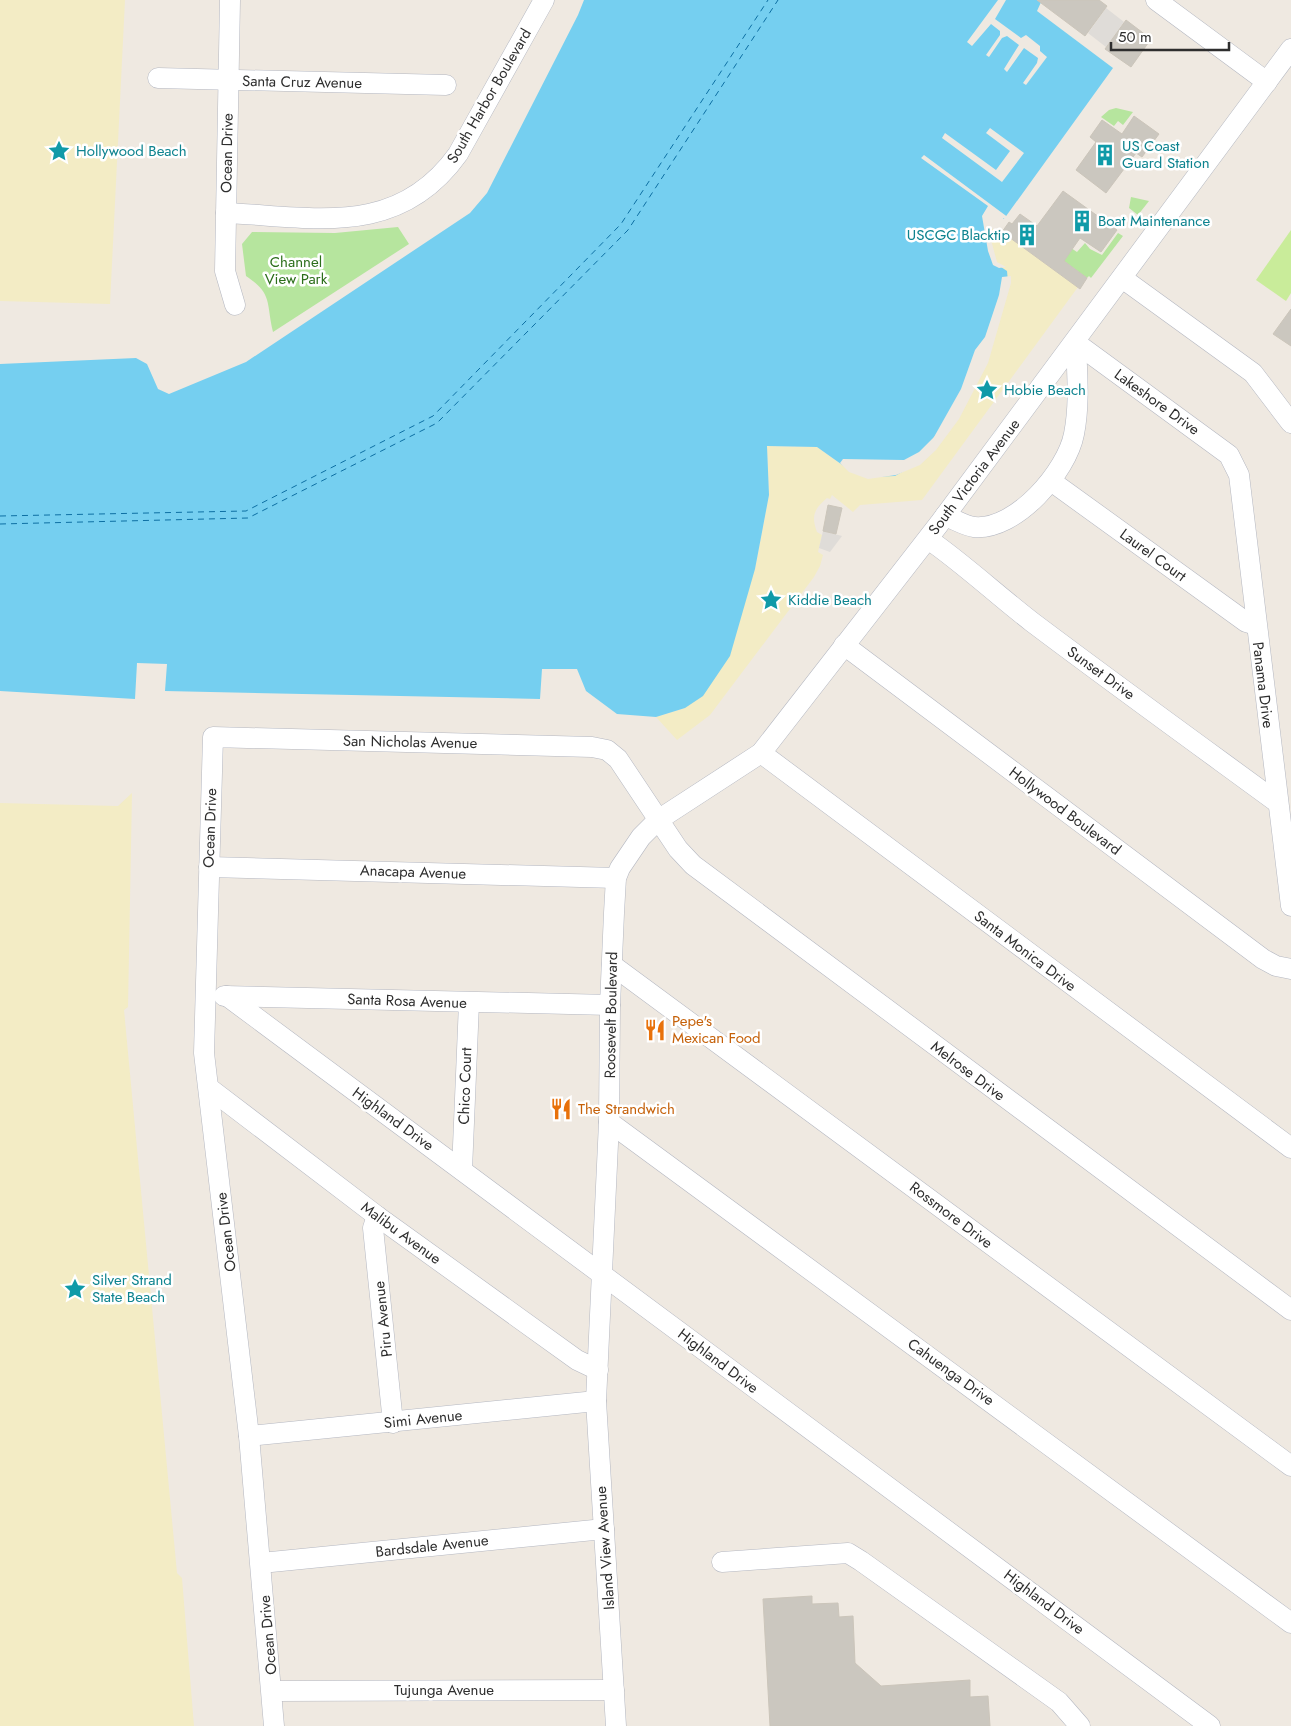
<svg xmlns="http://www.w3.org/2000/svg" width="1291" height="1726" viewBox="0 0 1291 1726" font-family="Jost,sans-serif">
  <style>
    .green { fill: #b6e59e }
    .sand { fill: #f3ecc5 }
    .pitch { fill: #c9ec9a }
    .plaza { fill: #dfdcd8 }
    .water { fill: #75cff0 }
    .pier { fill: #efe9e1 }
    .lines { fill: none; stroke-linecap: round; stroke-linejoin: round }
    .ferry { stroke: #0d6fa3; stroke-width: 1; stroke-dasharray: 6 5; stroke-linecap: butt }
    .building { fill: #cbc7bf; stroke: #cbc5ba }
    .minor-casing { stroke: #b4b7c1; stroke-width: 21 }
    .minor { stroke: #fff; stroke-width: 20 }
    .labels { text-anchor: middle; stroke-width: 5; stroke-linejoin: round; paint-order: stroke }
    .street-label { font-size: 15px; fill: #2e2e2e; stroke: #fff }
    .culture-label { font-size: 15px; fill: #0d838f; stroke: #fff; text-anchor: start }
    .park-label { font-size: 15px; fill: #2c6e1b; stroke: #fff }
    .food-label { font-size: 15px; fill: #c56008; stroke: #fff; text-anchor: start }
  </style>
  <rect width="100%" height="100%" fill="#efe9e1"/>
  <g class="green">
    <path d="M1116,108L1133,112L1123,125L1118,121L1114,126L1101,117L1109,110Z"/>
    <path d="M1131,197L1149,201L1138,215L1129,208Z"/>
    <path d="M398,227L409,244L273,332C266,303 273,294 246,276L242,244L252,232L335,233Z"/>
    <path d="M1118,233L1123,236L1091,278L1089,276L1087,278L1064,261L1068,246L1077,252L1085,243L1090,249L1102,255Z"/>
  </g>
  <g class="sand">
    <path d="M0,0H125L110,304L0,301Z"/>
    <path d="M989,226L998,233L1002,232L1078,287L922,500L860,505L853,512L832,495L830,499L827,498C814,509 811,516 817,532L822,535L818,552L823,555L820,566L814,577L710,715L677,740L656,717L685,708L755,569L769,495L767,446L817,447L848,469L870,477L896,475L995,264L989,240Z"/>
    <path d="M132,793L128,1007L124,1010L177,1573L182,1578L194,1726H0V803L118,806Z"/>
  </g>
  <path class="pitch" d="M1291,230V293L1286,301L1256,280Z"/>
  <g class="plaza">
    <path d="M1106,8L1124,22L1106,47L1088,33Z"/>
    <path d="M823,531L842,536L830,552L819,548Z"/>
  </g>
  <path class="water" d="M584,0H1042L1037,11L1113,68L1004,219L994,211C983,226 991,247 995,263L1007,271L1008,282L985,362L916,464L895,476L869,477L848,469L817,447L767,446L769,495L755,569L730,656L703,696L685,708L656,717L617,714L586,691L577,669H542L540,699L165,691L167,664L137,663L135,699L0,691V364L136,358L147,364L158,389L169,394L246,362L470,213L487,193L578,15Z"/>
  <g class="pier">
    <path d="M998,0H1006L995,19L1021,38L1026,35L1040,46V51L1047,57L1026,85L1023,83L1037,63L1038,58L1024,48L1007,72L1004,69L1019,45L1007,36L1002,38L989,57L986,55L1000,35V31L991,24L972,46L967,42Z"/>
    <path d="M990,128L1024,153L1002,182L942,138L945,133L996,170L1010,151L986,133Z"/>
    <path d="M924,155L1009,218L1007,220L1003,218V221L994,214L992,218L991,240L997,262L1006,267L999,268L993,265L988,251L982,216L988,206L921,158Z"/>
    <path d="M1011,276V283L988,363L959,419L936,450L920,465L896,475L868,479L849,472L840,463L843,459L904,460L919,452L934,437L961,389L975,350L985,337L999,295L1002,277Z"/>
  </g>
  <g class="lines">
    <g class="ferry">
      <path d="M0,516L246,511L433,416L621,224L768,0"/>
      <path d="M0,524L248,518L437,423L628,230L778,0"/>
    </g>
  </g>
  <g class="building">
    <path d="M1037,0H1099L1107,6L1085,36Z"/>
    <path d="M1126,20L1151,39L1131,67L1105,49Z"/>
    <path d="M1134,116L1159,134L1142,157L1136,153L1106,193L1076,170L1096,142L1090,137L1102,120L1122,134Z"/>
    <path d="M1063,191L1117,230L1101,252L1080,238L1064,261L1087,278L1080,289L1002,232L1009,222L1012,224L1020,214L1037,226Z"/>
    <path d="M1291,309V346L1273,334Z"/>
    <path d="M828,505L842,508L836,534L823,531Z"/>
    <path d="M812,1596V1604L838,1603L839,1617L853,1616L855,1663L881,1686L970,1680V1697L988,1696L990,1726H770L763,1599Z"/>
  </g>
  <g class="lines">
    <g class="minor-casing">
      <g id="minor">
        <path d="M230,0L225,271L235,305"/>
        <path d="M1156,0L1267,82"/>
        <path d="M158,78L446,85"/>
        <path d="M226,213C315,217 398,238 458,154L544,0"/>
        <path d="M1122,278L1253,373L1291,423"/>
        <path d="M1076,343L1229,455L1239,475L1291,906"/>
        <path d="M1051,481L1246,622L1256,625"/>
        <path d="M945,516C954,519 965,526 974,527C1016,531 1067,471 1074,434C1080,404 1077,373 1076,343"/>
        <path d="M928,539C964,564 997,595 1032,622C1113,683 1196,743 1278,803"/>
        <path d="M844,645L1263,959L1276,966L1291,969"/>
        <path d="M761,753L1291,1148"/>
        <path d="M209,867L616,878"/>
        <path d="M612,965L1291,1466"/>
        <path d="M224,996L610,1005"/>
        <path d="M227,996L1210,1726"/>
        <path d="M209,1088L377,1216L577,1360L598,1370"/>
        <path d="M609,1122L1291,1623"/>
        <path d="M462,1170L469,1003"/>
        <path d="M377,1216L373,1228L393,1423"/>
        <path d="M249,1436L596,1401"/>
        <path d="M722,1562L848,1553L861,1561L1059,1702L1080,1726"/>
        <path d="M261,1563L604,1529"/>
        <path d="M273,1691L614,1690"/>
        <path d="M274,1726L249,1436L204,1053L213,737L592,747L607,750L618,759L678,849L693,865L1291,1310"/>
        <path d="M616,1726L596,1401L609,1122L610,1005L614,913L616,878L620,868L641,837L658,820L761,753L939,524L1291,49"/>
      </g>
    </g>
    <use href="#minor" class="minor"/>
  </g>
  <defs>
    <g id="sight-bare" transform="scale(1.725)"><path d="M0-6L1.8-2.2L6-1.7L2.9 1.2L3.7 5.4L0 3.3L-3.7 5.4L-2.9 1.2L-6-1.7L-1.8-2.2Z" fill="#0f9aa8" stroke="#fff" stroke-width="2.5" paint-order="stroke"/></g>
    <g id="building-bare" transform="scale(1.725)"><path d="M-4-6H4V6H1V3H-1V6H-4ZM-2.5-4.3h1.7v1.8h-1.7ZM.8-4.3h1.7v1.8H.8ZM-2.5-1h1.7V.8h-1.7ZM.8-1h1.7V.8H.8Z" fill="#0f9aa8" stroke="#fff" stroke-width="2.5" paint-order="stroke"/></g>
    <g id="restaurant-bare" transform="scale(1.725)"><path d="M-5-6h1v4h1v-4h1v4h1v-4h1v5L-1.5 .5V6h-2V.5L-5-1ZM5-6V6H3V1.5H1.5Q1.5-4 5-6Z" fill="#e8710a" stroke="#fff" stroke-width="2.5" paint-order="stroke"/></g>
  </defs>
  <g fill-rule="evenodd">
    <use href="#sight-bare" x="59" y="151"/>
    <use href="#building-bare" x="1105" y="155"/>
    <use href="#building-bare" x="1082" y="221"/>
    <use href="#building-bare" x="1027" y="235"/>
    <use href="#sight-bare" x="987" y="390"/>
    <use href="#sight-bare" x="771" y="600"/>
    <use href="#restaurant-bare" x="655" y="1030"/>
    <use href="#restaurant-bare" x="561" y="1109"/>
    <use href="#sight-bare" x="75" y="1289"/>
  </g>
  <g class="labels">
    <g class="street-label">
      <text transform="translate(302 82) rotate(1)" y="5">Santa Cruz Avenue</text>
      <text transform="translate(489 96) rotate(-60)" y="5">South Harbor Boulevard</text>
      <text transform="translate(227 153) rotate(-89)" y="5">Ocean Drive</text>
      <text transform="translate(1157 402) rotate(36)" y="5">Lakeshore Drive</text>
      <text transform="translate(974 477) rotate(-53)" y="5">South Victoria Avenue</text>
      <text transform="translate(1153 555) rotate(36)" y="5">Laurel Court</text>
      <text transform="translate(1101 673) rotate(36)" y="5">Sunset Drive</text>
      <text transform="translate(1263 685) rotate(83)" y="5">Panama Drive</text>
      <text transform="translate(410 742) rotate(1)" y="5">San Nicholas Avenue</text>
      <text transform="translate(1065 811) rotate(37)" y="5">Hollywood Boulevard</text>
      <text transform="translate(210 828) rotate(-88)" y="5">Ocean Drive</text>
      <text transform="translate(413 872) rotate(2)" y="5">Anacapa Avenue</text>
      <text transform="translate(1025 951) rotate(37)" y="5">Santa Monica Drive</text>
      <text transform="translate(407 1001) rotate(2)" y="5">Santa Rosa Avenue</text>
      <text transform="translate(611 1015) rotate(-89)" y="5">Roosevelt Boulevard</text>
      <text transform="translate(968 1071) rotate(37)" y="5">Melrose Drive</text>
      <text transform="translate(465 1086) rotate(-88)" y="5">Chico Court</text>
      <text transform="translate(393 1119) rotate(36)" y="5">Highland Drive</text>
      <text transform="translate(951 1215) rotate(37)" y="5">Rossmore Drive</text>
      <text transform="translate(226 1232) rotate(-97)" y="5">Ocean Drive</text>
      <text transform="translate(401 1233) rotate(36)" y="5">Malibu Avenue</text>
      <text transform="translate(383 1319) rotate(-96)" y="5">Piru Avenue</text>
      <text transform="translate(718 1361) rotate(37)" y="5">Highland Drive</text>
      <text transform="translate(951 1372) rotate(36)" y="5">Cahuenga Drive</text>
      <text transform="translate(423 1419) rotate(-6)" y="5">Simi Avenue</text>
      <text transform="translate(432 1546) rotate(-6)" y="5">Bardsdale Avenue</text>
      <text transform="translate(605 1548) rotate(-94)" y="5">Island View Avenue</text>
      <text transform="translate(1044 1602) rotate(37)" y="5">Highland Drive</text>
      <text transform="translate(268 1635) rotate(-95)" y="5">Ocean Drive</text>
      <text x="444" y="1695">Tujunga Avenue</text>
    </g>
    <g class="culture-label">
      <text x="1122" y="151">US Coast<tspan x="1122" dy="17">Guard Station</tspan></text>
      <text x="76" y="156">Hollywood Beach</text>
      <text x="1098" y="226">Boat Maintenance</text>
      <text x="1010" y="240" text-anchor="end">USCGC Blacktip</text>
      <text x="1004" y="395">Hobie Beach</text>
      <text x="788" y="605">Kiddie Beach</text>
      <text x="92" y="1285">Silver Strand<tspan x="92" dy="17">State Beach</tspan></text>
    </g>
    <g class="park-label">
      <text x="296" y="267">Channel<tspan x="296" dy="17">View Park</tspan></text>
    </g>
    <g class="food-label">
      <text x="672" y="1026">Pepe's<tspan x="672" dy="17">Mexican Food</tspan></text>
      <text x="578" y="1114">The Strandwich</text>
    </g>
  </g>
  <path d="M1111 42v8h118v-8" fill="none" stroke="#2e2e2e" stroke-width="2.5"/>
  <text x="1118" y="42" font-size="15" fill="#2e2e2e" stroke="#ffffff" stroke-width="4" paint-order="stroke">50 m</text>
</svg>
